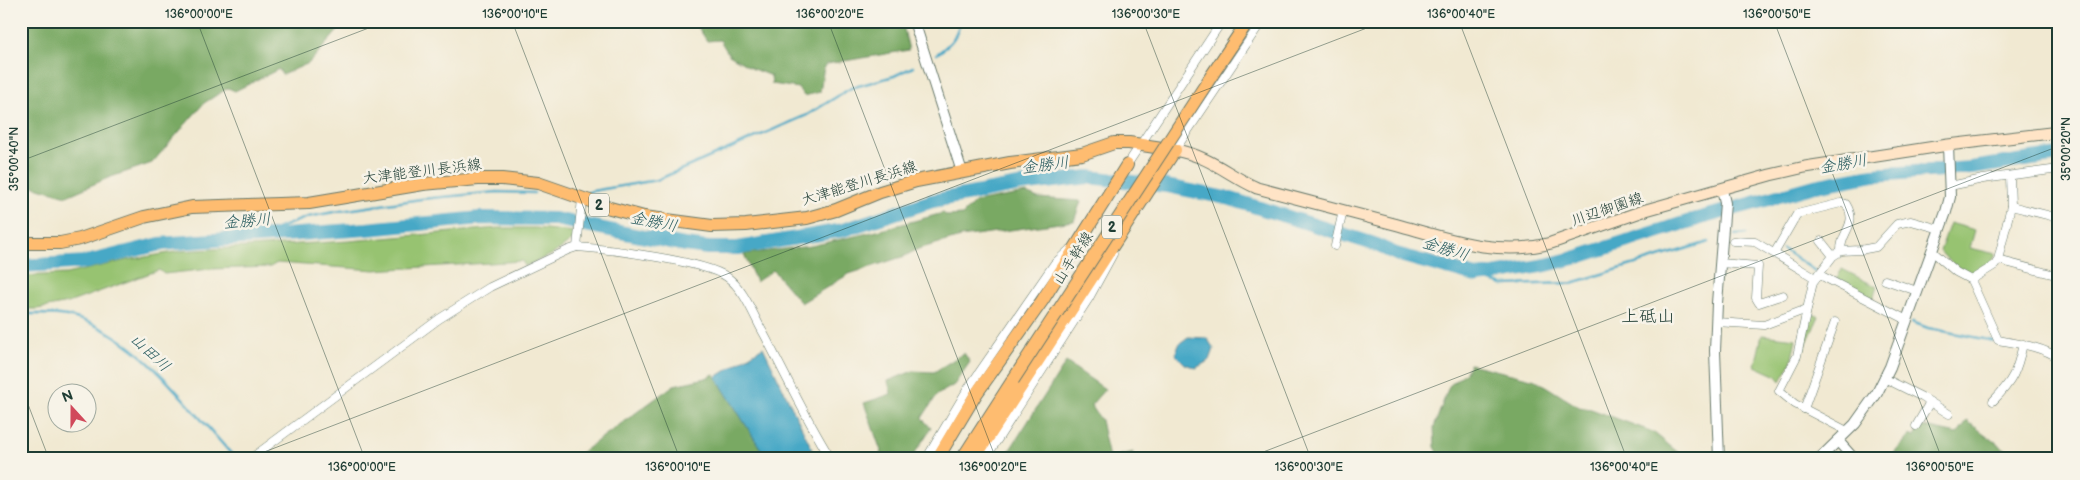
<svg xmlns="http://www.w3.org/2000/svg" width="2080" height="480" viewBox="0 0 2080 480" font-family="'Balsamiq Sans','Klee One',sans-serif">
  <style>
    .green { fill: #97c371; stroke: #5b8052 }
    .forest { fill: #79a963; stroke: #4c734c }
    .water { fill: #47a8c6; stroke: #33727d }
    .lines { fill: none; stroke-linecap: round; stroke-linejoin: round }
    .stream { stroke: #47a8c6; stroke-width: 2.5 }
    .river { stroke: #47a8c6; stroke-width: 14 }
    .minor-casing { stroke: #68796b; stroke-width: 9 }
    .tertiary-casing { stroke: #68796b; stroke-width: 12 }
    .secondary-casing { stroke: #68796b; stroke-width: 13 }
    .primary-casing { stroke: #68796b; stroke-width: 14 }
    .trunk-casing { stroke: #68796b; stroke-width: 14 }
    .minor { stroke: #fff; stroke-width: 8 }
    .tertiary { stroke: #fff; stroke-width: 10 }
    .secondary { stroke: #ffe4c6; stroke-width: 11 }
    .primary { stroke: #febc70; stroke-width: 12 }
    .trunk { stroke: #febc70; stroke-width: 12 }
    .primary-bridge-casing { stroke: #68796b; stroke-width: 14; stroke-linecap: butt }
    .primary-bridge { stroke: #febc70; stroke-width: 12 }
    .ticks { fill: none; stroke: #1f3d34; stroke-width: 1; stroke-opacity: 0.45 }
    .labels { text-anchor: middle; stroke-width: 5; stroke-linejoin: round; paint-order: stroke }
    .shield { fill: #f7f3e8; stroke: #60746a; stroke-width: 1 }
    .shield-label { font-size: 14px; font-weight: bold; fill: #1f3d34 }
    .street-label { font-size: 15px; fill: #1f3d34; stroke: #f7f3e8 }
    .water-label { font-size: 16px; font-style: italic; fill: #2b5d60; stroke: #f7f3e8 }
    .quarter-label { font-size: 18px; fill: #1f3d34; stroke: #f7f3e8 }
    .neatline { fill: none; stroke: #1f3d34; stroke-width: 2 }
    .ticks-label { font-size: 12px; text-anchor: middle; fill: #1f3d34 }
  </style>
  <rect width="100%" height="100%" fill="#f7f3e8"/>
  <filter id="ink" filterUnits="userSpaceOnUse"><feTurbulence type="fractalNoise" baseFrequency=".02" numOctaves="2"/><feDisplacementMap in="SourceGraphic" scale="10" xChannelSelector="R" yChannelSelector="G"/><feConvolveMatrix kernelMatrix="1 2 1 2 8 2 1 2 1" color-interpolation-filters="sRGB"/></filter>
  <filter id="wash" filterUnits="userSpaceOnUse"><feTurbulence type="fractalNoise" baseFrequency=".0096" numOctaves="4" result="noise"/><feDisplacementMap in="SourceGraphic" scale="20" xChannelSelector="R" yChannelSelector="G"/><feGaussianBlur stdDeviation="1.12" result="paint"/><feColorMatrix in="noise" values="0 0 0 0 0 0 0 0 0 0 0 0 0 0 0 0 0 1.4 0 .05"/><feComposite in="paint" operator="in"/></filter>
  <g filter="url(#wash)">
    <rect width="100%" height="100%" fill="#f1e9d2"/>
    <g class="green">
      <path d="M1950,223L1975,230L1970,248L1996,254L1991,263L1974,274H1966L1945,257L1940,251Z"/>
      <path d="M498,228H536L574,232V239L553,254L525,266L522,261L375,270L277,263L270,267L210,269L164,274L159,270L68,303L37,309H21V276L66,274L127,260L181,251L349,241Z"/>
      <path d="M1842,269L1877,287L1873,299L1836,280Z"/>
      <path d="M1810,314L1819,316L1804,349H1802Z"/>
      <path d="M1762,335L1796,339L1791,363L1781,381L1777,376L1755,366Z"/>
    </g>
    <g class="forest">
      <path d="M21,21H341L343,25L309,63L282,75L279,69L235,91L228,88L204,103L152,163L108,178L67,196L21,183Z"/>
      <path d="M694,21H902L909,50L827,64L824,66L820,92L804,96L798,88L772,84L771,76L753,69L729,55L720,40L707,41Z"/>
      <path d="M1026,193L1038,198L1081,201L1074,221L961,237L918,249L905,256L849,274L801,303L773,270L756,282L744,254L811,246L877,231L943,213L947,216L962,215L975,202Z"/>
      <path d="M964,353L970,362L954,385L937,395L922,418L931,428L911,459H879L881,451L864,403L891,394L888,381L913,371L934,372Z"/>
      <path d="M1066,362L1105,389L1091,405L1101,420L1109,458L1133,452L1131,459H1004Z"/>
      <path d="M1470,364L1536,380L1579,407L1591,409L1653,432L1686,459H1442L1435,447L1434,427L1449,386L1466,372Z"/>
      <path d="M714,374L767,459H658L644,456L641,459H580L578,455L674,385L706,378Z"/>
      <path d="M1967,421L2005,449L2022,454L2028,459H1889L1910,435L1914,437L1920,426L1957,434Z"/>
    </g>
    <g class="water">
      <path d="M1188,337L1207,338L1214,349L1210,360L1196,368L1185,364L1175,354L1180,343Z"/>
      <path d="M763,347L812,449L798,459H767L716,377Z"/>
    </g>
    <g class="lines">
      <g class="stream">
        <path d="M937,54C949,45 958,37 960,21"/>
        <path d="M587,193L592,191L657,180L807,115L851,88L894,76L913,67"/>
        <path d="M1735,235L1746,234"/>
        <path d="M258,236L308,217L334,212L421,199L497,192L534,193"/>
        <path d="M1783,249L1815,271"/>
        <path d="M1476,276L1503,285L1572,283L1709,242"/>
        <path d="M21,314C36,314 53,313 67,316C137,330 189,409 236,459"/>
        <path d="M1912,322L1928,328L1994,341"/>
        <path d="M2039,352L2059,365"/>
      </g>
      <path class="river" d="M21,266L87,262L160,244L367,229L481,218L555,219L685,245L708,248H738L843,230L932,201L1019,185L1089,177L1167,186L1231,199L1374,244L1396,254L1476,276L1494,274L1546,265L1574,258L1697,219L1815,186L1873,175L1971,168L2059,155"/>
    </g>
  </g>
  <g filter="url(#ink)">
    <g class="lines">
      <g class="minor-casing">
        <g id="minor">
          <path d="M1175,150L1262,21"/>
          <path d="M1127,165L1222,21"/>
          <path d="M1950,186L1983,179L2059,169"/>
          <path d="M2011,206L2059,218"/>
          <path d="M1733,241L1755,242L1815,278"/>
          <path d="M1821,241L1833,256"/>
          <path d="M1335,246L1343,211"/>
          <path d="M577,247C607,249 705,261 727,277C745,290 753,315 764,334C786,376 806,419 831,459"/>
          <path d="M1932,251L1956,272L1971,280L1998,340C2020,344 2040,346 2059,358"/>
          <path d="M1775,252L1797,214L1841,203L1846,204C1859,225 1840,232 1841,251"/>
          <path d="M1998,260L2059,276"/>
          <path d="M1720,263L1758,266L1756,298L1759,303L1783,295"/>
          <path d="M1818,274L1907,320"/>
          <path d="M1885,280L1917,291"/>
          <path d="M1971,280L1995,265L1998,260L2011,206L2010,176"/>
          <path d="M1716,322L1764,325L1807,309"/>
          <path d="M1884,378L1922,397L1949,414"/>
          <path d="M1993,401C2013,381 2017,371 2023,344"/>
          <path d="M1804,409L1835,322"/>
          <path d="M1916,426L1930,402"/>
          <path d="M1847,431L1795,404L1779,391L1797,356L1813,282L1833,256L1841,251L1860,250L1876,247L1897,224L1911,221L1940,229"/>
          <path d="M250,459L439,319L490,287L568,250L577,247L582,199"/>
          <path d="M926,459L967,390L1054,264L1069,250"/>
          <path d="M985,459L1089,298L1113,254"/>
        </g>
      </g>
      <g class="tertiary-casing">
        <g id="tertiary">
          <path d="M914,21L962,172"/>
          <path d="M1838,441L1854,459"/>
          <path d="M1719,459L1715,351L1717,303L1725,203L1722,190"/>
          <path d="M1819,459L1855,424L1877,393L1890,367L1946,212L1950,197L1948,145"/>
        </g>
      </g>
      <g class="secondary-casing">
        <path id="secondary" d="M1175,150C1212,157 1226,174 1257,188C1304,200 1351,213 1398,225C1449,239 1498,257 1551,243L1646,210L1770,175L1805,167L1948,145L2059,132"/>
      </g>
      <g class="primary-casing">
        <g id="primary">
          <path d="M21,243H60L80,239L144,217L192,207L309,203L423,184L478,179H502L538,183L610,208L644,217L712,226L746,225L807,218L836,210L880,192L916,181L1010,163L1082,154L1114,143H1129L1175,150L974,459"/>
          <path d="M937,459L976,394L1042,301L1127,165"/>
          <path d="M962,459L1013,380"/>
        </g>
      </g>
      <g class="trunk-casing">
        <path id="trunk" d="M1212,75L1248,21"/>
      </g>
      <use href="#minor" class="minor"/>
      <use href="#tertiary" class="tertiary"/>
      <use href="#secondary" class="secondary"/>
      <use href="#primary" class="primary"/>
      <use href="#trunk" class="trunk"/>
      <g class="primary-bridge-casing">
        <path id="primary-bridge" d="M1013,380L1212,75"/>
      </g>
      <use href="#primary-bridge" class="primary-bridge"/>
    </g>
  </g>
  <path class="ticks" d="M197,21L365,459M512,21L680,459M828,21L996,459M1143,21L1311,459M1459,21L1627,459M1774,21L1942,459M21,161L387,21M21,386L49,459M246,459L1385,21M1245,459L2059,146"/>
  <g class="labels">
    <g class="shield">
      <rect x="589" y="193.5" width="20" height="23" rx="4"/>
      <rect x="1102" y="215.5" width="20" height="23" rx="4"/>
    </g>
    <g class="shield-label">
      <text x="599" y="210">2</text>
      <text x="1112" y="232">2</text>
    </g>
    <g class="street-label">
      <text transform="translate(422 171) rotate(-7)" y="5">大津能登川長浜線</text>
      <text transform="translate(859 183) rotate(-17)" y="5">大津能登川長浜線</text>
      <text transform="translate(1607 209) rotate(-19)" y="5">川辺御園線</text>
      <text transform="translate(1073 258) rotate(-57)" y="5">山手幹線</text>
    </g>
    <g class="water-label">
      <text transform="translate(1843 163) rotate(-10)" y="6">金勝川</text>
      <text transform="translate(1045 164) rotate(-7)" y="6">金勝川</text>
      <text transform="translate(247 220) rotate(-5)" y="6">金勝川</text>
      <text transform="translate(654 221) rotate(11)" y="6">金勝川</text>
      <text transform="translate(1446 248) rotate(17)" y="6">金勝川</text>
      <text transform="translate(151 352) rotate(43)" y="6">山田川</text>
    </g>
    <g class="quarter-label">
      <text x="1648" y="322">上砥山</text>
    </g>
  </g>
  <rect width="2080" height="480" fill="none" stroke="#f7f3e8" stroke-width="55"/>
  <g transform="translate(72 408) rotate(339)"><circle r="24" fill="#f7f3e8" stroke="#a1aaa0"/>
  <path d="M0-4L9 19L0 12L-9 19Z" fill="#d1495b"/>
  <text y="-8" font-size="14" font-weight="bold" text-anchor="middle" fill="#1f3d34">N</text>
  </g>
  <rect x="28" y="28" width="2024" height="424" class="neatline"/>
  <g class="ticks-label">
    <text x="199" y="18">136°00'00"E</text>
    <text x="515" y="18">136°00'10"E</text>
    <text x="830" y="18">136°00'20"E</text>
    <text x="1146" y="18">136°00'30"E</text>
    <text x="1461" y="18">136°00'40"E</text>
    <text x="1777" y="18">136°00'50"E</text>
    <text transform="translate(2066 149) rotate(-90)" y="4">35°00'20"N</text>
    <text transform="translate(14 159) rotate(-90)" y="4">35°00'40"N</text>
    <text x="362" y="471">136°00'00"E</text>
    <text x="678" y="471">136°00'10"E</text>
    <text x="993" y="471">136°00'20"E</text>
    <text x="1309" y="471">136°00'30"E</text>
    <text x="1624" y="471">136°00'40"E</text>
    <text x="1940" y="471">136°00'50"E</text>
  </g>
</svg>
